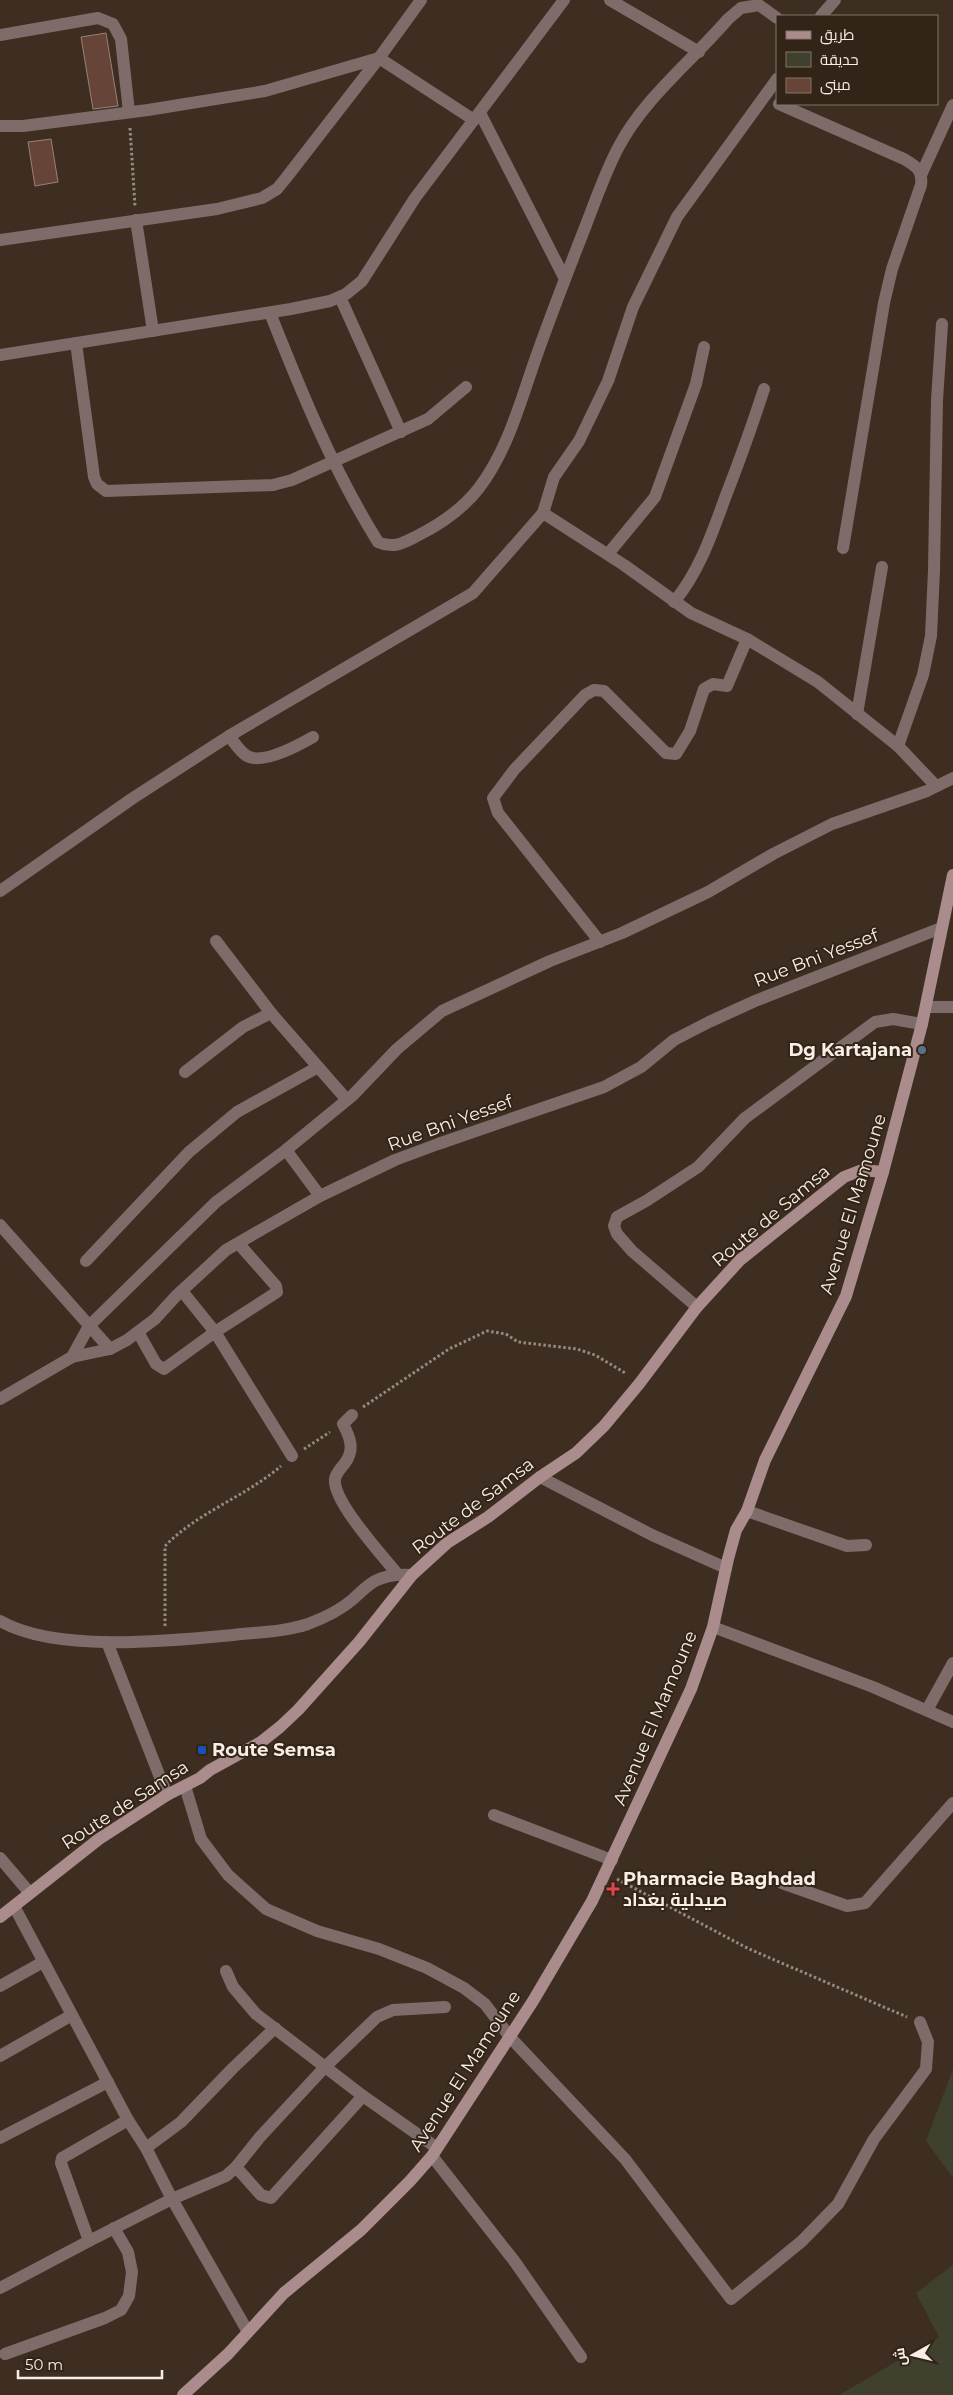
<svg xmlns="http://www.w3.org/2000/svg" width="953" height="2395" viewBox="0 0 953 2395" font-family="Montserrat,Cairo,sans-serif">
  <style>
    .green { fill: #3f402d }
    .building { fill: #664538; stroke: #998179 }
    .lines { fill: none; stroke-linecap: round; stroke-linejoin: round }
    .path { stroke: #978a7f; stroke-width: 3; stroke-dasharray: 2.5 2.5; stroke-linecap: butt }
    .street { stroke: #7e6c6b; stroke-width: 12 }
    .secondary { stroke: #a98c8b; stroke-width: 12 }
    .service-dot { fill: #5c6f8a; stroke: #332418; stroke-width: 2 }
    .transit-dot { fill: #1a4fb4; stroke: #332418; stroke-width: 2 }
    .health-dot { fill: #e0444e; stroke: #332418; stroke-width: 2 }
    .labels { text-anchor: middle; stroke-width: 4; stroke-linejoin: round; paint-order: stroke }
    .street-label { font-size: 18px; fill: #f8eee6; stroke: #332418 }
    .poi-label { font-size: 18px; font-weight: bold; fill: #f8eee6; stroke: #332418; text-anchor: start }
  </style>
  <rect width="100%" height="100%" fill="#3e2e21"/>
  <g class="green">
    <path d="M953,2069V2178L926,2141Z"/>
    <path d="M953,2265V2395H839L939,2337L916,2293Z"/>
  </g>
  <g class="building">
    <path d="M106,33L118,106L93,109L81,37Z"/>
    <path d="M51,139L58,182L35,186L28,142Z"/>
  </g>
  <g class="lines">
    <g class="path">
      <path d="M130,128L135,206"/>
      <path d="M363,1407L449,1349L487,1331L506,1334L518,1342L577,1349L595,1355L627,1374"/>
      <path d="M304,1449L330,1432"/>
      <path d="M165,1626V1546C198,1512 245,1497 281,1466"/>
      <path d="M617,1879L749,1949L907,2017"/>
    </g>
    <g class="street">
      <path d="M610,0L699,52"/>
      <path d="M821,16L835,0"/>
      <path d="M0,35L98,18L113,24L121,39L129,112"/>
      <path d="M779,104L904,159C916,166 923,170 921,185L892,269L884,303L843,548"/>
      <path d="M480,113L565,279"/>
      <path d="M0,126H23L148,110L265,91L379,58L474,120"/>
      <path d="M921,175L953,105"/>
      <path d="M136,220L153,331"/>
      <path d="M0,240L217,209L262,198L277,189L286,178L379,58L421,0"/>
      <path d="M340,297L401,432"/>
      <path d="M270,313C301,391 333,470 378,542C393,549 403,543 417,536C441,524 462,510 479,488C507,451 519,406 534,363C550,317 568,271 586,225C596,199 605,173 618,148C644,98 692,61 728,19L741,8L759,5L777,18"/>
      <path d="M76,343L94,477L97,484L106,491L273,485L292,480L428,419L466,387"/>
      <path d="M0,355L291,309L330,301L346,294L362,281L415,198L564,0"/>
      <path d="M543,513L624,565L691,613L747,639L818,682L898,746L936,786"/>
      <path d="M608,554L655,497L696,384L704,347"/>
      <path d="M674,602C699,572 712,534 725,498C739,462 752,426 764,389"/>
      <path d="M857,714L882,567"/>
      <path d="M229,736C234,742 240,752 247,756C263,765 299,745 313,737"/>
      <path d="M898,746L923,675L931,636L934,570L937,400L942,324"/>
      <path d="M0,891L133,798L229,736L473,593L543,513L554,477L579,441L608,381L633,307L677,217L777,79"/>
      <path d="M216,941L271,1013L347,1100"/>
      <path d="M600,942L498,813L493,798L514,770L585,695L594,690L604,691L666,753L676,754L690,731L704,689L713,684L727,686L747,639"/>
      <path d="M926,1007H953"/>
      <path d="M185,1072L243,1027L271,1013"/>
      <path d="M286,1150L320,1196"/>
      <path d="M0,1225L110,1349"/>
      <path d="M86,1261L189,1152L237,1112L318,1067"/>
      <path d="M182,1291L215,1332L292,1456"/>
      <path d="M697,1307L632,1251L617,1234L614,1226L617,1217L646,1201L698,1167L745,1118L875,1022L893,1019L922,1024"/>
      <path d="M138,1332L156,1364L164,1369L215,1332L277,1292L276,1286L239,1244"/>
      <path d="M72,1357L89,1326L216,1202L286,1150L353,1095L397,1049L442,1011L550,961L622,933L708,892L773,854L832,824L927,791L953,778"/>
      <path d="M0,1399L72,1357L110,1349L127,1340L155,1319L176,1296L226,1250L320,1196L395,1160L438,1144L604,1087L641,1067L674,1040L709,1022L755,1001L941,928"/>
      <path d="M352,1415L343,1424C350,1437 355,1450 345,1463C341,1468 336,1473 335,1479C332,1501 384,1557 398,1575"/>
      <path d="M540,1477L652,1535L726,1568"/>
      <path d="M747,1511L847,1546L866,1545"/>
      <path d="M0,1621C55,1653 170,1641 233,1635C258,1632 284,1632 308,1624C324,1618 339,1611 352,1600C359,1594 366,1586 375,1581C386,1575 400,1574 412,1575"/>
      <path d="M713,1627L873,1687L953,1722"/>
      <path d="M107,1642L167,1795"/>
      <path d="M927,1710L953,1663"/>
      <path d="M185,1786L201,1839L228,1875L266,1909L317,1931L379,1949L427,1968L464,1988L485,2004L510,2037L625,2159L731,2299L802,2241L838,2204L874,2139L926,2069L928,2042L920,2022"/>
      <path d="M494,1815L612,1860"/>
      <path d="M0,1858L29,1892"/>
      <path d="M782,1883L847,1906L865,1903L953,1803"/>
      <path d="M15,1908L128,2120L146,2148L172,2199L248,2332"/>
      <path d="M226,1971L233,1987L256,2014L363,2096L437,2148"/>
      <path d="M0,1986L43,1962"/>
      <path d="M0,2056L72,2015"/>
      <path d="M128,2120L62,2158L61,2163L89,2241L172,2199L226,2176L236,2167L260,2137L325,2067L377,2017L393,2010L445,2007"/>
      <path d="M0,2138L108,2082"/>
      <path d="M146,2148L181,2122L233,2068L275,2028"/>
      <path d="M432,2156L515,2262L581,2357"/>
      <path d="M236,2167L261,2195L271,2198L363,2096"/>
      <path d="M0,2288L89,2241"/>
      <path d="M5,2354L105,2318L121,2310L129,2296L132,2272L128,2252L114,2228"/>
    </g>
    <g class="secondary">
      <path d="M0,1917L99,1839L167,1795L200,1778L210,1770L261,1742L280,1727L298,1710L359,1642L412,1575L447,1543L488,1517L540,1477L576,1453L604,1426L639,1384L697,1307L740,1260L844,1177L862,1170L883,1172"/>
      <path d="M183,2395L228,2354L284,2293L361,2230L410,2181L432,2156L533,2001L592,1901L691,1689L713,1627L728,1559L736,1530L747,1511L765,1460L846,1296L883,1172L922,1024L953,875"/>
    </g>
  </g>
  <circle class="service-dot" cx="922" cy="1050" r="5"/>
  <rect class="transit-dot" x="197" y="1745" width="10" height="10" rx="2.5"/>
  <path class="health-dot" d="M610.5 1881.5h5v5h5v5h-5v5h-5v-5h-5v-5h5z"/>
  <g class="labels">
    <g class="street-label">
      <text transform="translate(816 958) rotate(-21)" y="6">Rue Bni Yessef</text>
      <text transform="translate(450 1123) rotate(-20)" y="6">Rue Bni Yessef</text>
      <text transform="translate(853 1204) rotate(-73)" y="6">Avenue El Mamoune</text>
      <text transform="translate(771 1216) rotate(-40)" y="6">Route de Samsa</text>
      <text transform="translate(473 1506) rotate(-37)" y="6">Route de Samsa</text>
      <text transform="translate(655 1718) rotate(-67)" y="6">Avenue El Mamoune</text>
      <text transform="translate(125 1805) rotate(-33)" y="6">Route de Samsa</text>
      <text transform="translate(465 2071) rotate(-57)" y="6">Avenue El Mamoune</text>
    </g>
    <g class="poi-label">
      <text x="912" y="1056" text-anchor="end">Dg Kartajana</text>
      <text x="212" y="1756">Route Semsa</text>
      <text x="623" y="1885">Pharmacie Baghdad<tspan x="623" dy="21">صيدلية بغداد</tspan></text>
    </g>
  </g>
  <rect x="776" y="15" width="162" height="90" fill="#332418" stroke="#82756a"/>
  <rect x="786" y="31" width="25" height="8" fill="#a98c8b" stroke="#82756a"/>
  <text x="820" y="40" font-size="15" fill="#f8eee6">طريق</text>
  <rect x="786" y="52" width="25" height="15" fill="#3f402d" stroke="#82756a"/>
  <text x="820" y="65" font-size="15" fill="#f8eee6">حديقة</text>
  <rect x="786" y="78" width="25" height="15" fill="#664538" stroke="#82756a"/>
  <text x="820" y="90" font-size="15" fill="#f8eee6">مبنى</text>
  <g transform="translate(913 2355) rotate(262)" stroke="#332418" stroke-width="4" paint-order="stroke">
  <path d="M0-4L9 19L0 12L-9 19Z" fill="#f8eee6"/>
  <text y="-8" font-size="14" font-weight="bold" text-anchor="middle" fill="#f8eee6">ش</text>
  </g>
  <path d="M18 2370v8h144v-8" fill="none" stroke="#f8eee6" stroke-width="2.5"/>
  <text x="25" y="2370" font-size="15" fill="#f8eee6" stroke="#332418" stroke-width="4" paint-order="stroke">50 m</text>
</svg>
